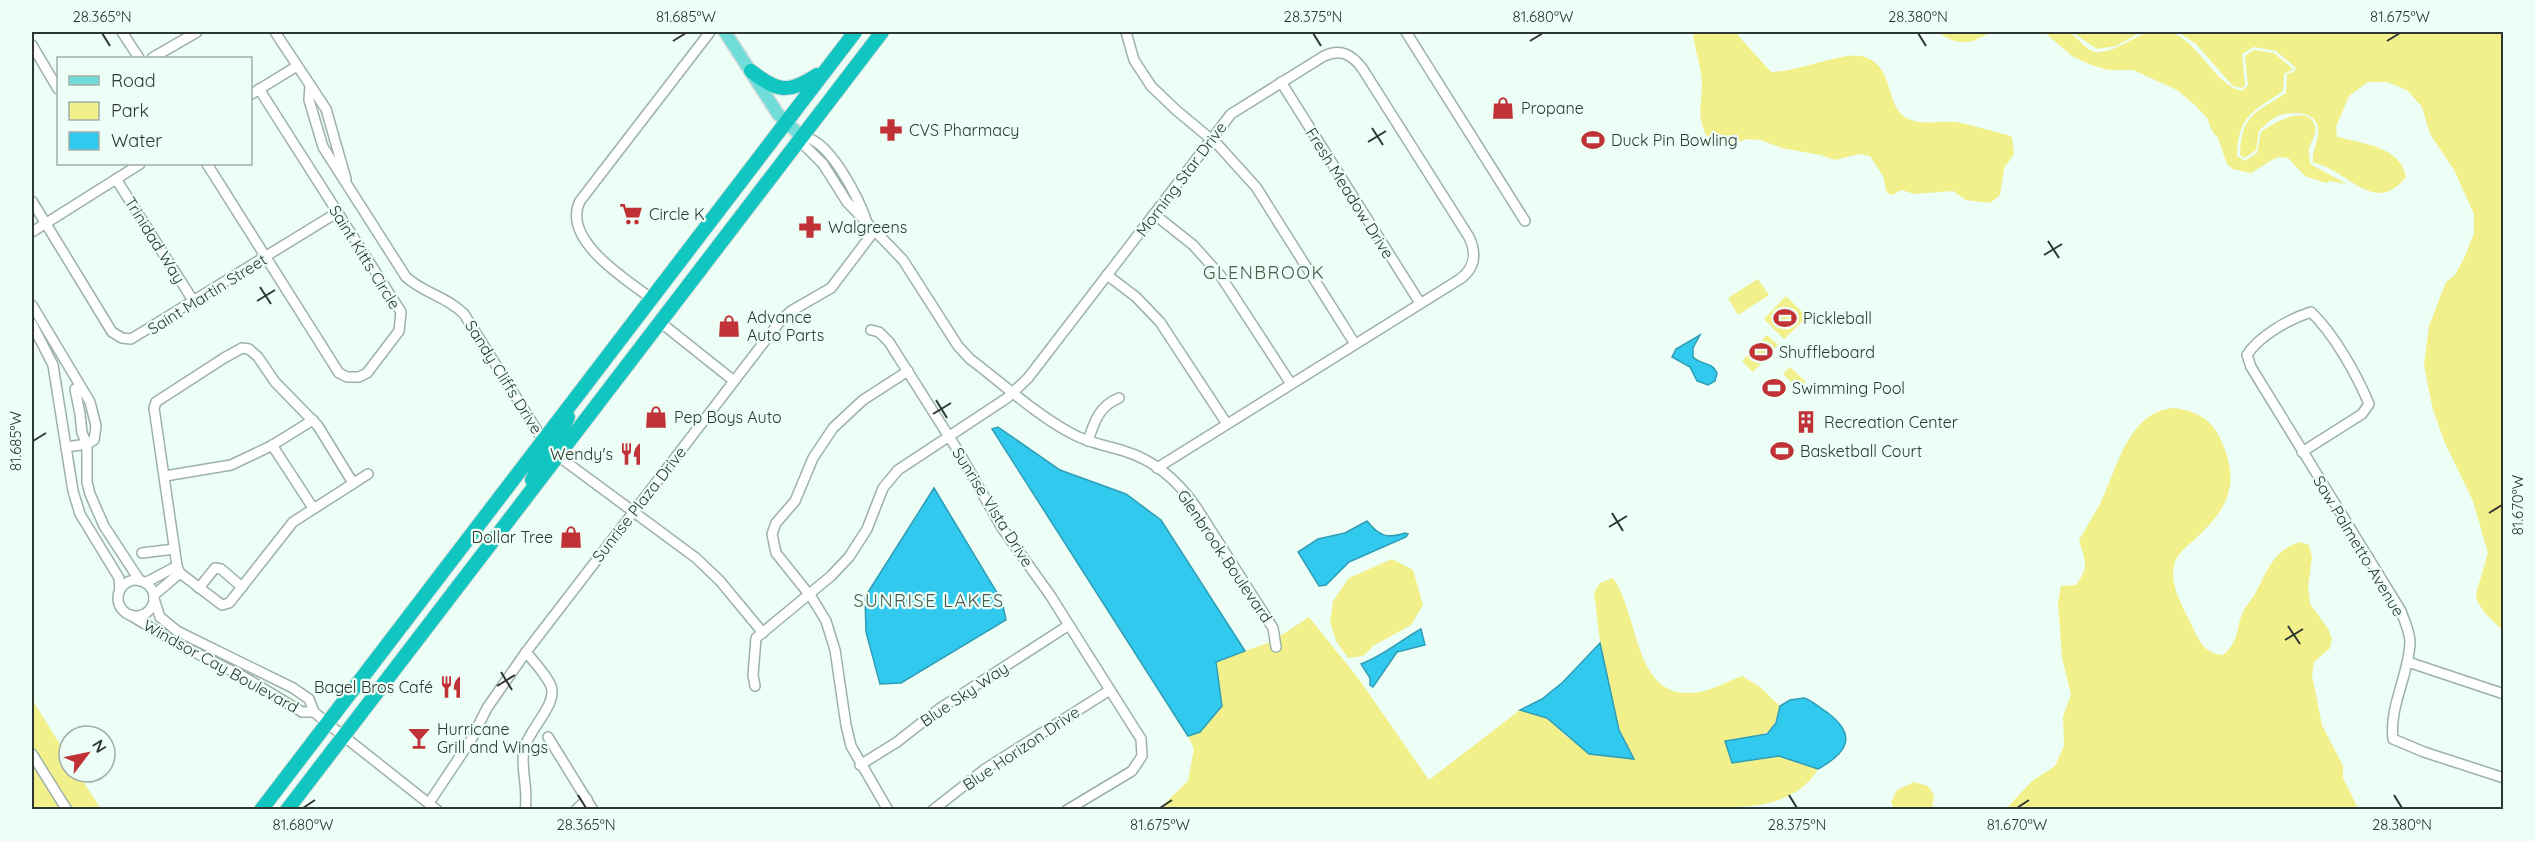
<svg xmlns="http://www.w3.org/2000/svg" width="2535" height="841" viewBox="0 0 2535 841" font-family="Quicksand,sans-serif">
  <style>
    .green { fill: #f2f08b }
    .water { fill: #32c9ee; stroke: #309db6; stroke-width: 1.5 }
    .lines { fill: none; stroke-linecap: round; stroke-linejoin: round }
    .minor-casing { stroke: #9db2a7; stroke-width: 12 }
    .major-casing { stroke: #d9dbda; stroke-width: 15 }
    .highway-casing { stroke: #d9dbda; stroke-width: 16 }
    .minor { stroke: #fff; stroke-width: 9 }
    .major { stroke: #70ddd9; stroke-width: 12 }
    .highway { stroke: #11c6c0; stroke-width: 14 }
    .ticks { fill: none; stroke: #2d3632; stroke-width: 2 }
    .labels { text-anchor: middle; stroke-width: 4.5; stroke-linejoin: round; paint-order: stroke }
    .poi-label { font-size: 16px; fill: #2d3632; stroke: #ecfef5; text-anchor: start }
    .street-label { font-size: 16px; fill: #2d3632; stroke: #ecfef5 }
    .neighbourhood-label { font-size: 18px; letter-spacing: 1.5px; fill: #475b51; stroke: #ecfef5 }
    .neatline { fill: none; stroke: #2d3632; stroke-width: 2 }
    .ticks-label { font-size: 15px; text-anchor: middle; fill: #2d3632 }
  </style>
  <rect width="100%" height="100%" fill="#ecfef5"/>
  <g class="green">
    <path d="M1693,32H1735L1771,72C1797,72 1843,52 1861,56C1895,64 1884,102 1905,117C1920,126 1938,121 1955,122C1960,122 2009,135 2012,137L2014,154L2004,168L2000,195L1990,203L1966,200L1953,191L1915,194L1901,190L1893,195L1887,193L1883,176L1870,156L1859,154L1835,160L1820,155L1782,148L1760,140L1748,139L1734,143L1709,139C1693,116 1705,98 1701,74C1699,60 1694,46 1693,32Z"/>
    <path d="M1938,32H1991C1970,45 1957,46 1938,32Z"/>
    <path d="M2044,32C2050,31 2061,29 2067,32C2078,35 2084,51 2097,52C2124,53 2149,18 2176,34C2201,48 2217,85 2241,91L2248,86L2245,56L2254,50L2274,53L2293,69L2284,74L2283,91C2253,112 2238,115 2237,156L2245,161L2257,153L2261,132C2272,123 2308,103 2315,126C2317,135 2311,141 2309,149C2308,154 2310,159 2310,164L2347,184L2329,181L2326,183L2305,176L2288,158L2279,157L2272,160L2251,173L2233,169L2227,164L2218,138L2212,131L2207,118L2195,105L2177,90L2133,70H2108L2089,64L2072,56Z"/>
    <path d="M2072,32H2141L2116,46L2097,49Z"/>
    <path d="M2178,32H2503V631L2484,612L2477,601L2476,594L2488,553L2473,501L2444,441L2432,406L2424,365L2429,326L2446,282L2455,275L2465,256L2474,233V214L2454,170L2430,134L2422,107L2407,90L2387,82H2368L2349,96L2336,127L2337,137C2361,143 2402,147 2406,177C2378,212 2355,180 2326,167C2322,165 2317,164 2313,162C2312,151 2317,145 2318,134C2321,111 2294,110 2278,116C2271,119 2264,126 2259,131L2256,150L2245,158L2240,155C2241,114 2256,113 2286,93L2287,74L2294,72L2296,68L2276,51L2254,47L2242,54L2245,86L2241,88L2233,86L2196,44Z"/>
    <path d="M1758,279L1769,295L1738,315L1728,298Z"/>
    <path d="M1786,296L1807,317L1784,339L1764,319Z"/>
    <path d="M1767,335L1778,345L1753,372L1742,361Z"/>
    <path d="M1790,367L1806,382L1799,389L1783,374Z"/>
    <path d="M2175,408C2200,412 2214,421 2223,445C2241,487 2225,512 2193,541C2185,548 2177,554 2174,565C2169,586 2184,608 2192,626C2199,641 2205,654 2223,655C2238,643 2236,630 2242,614C2245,607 2251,600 2255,594C2268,570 2272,552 2299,542L2309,545L2312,557L2308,586L2310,604L2329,630L2332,639L2330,648L2314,662L2312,676L2322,725L2343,766V778L2357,806L2346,810L2006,809L2032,781L2055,766L2064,746L2063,717L2071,694L2062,658L2058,603L2061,586L2076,585C2090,565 2085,562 2079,540C2086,528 2093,516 2100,504C2117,470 2128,410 2175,408Z"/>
    <path d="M1392,559L1413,570L1423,605L1411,625L1373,646L1363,656L1348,658L1336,641L1330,622L1333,601L1349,578Z"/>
    <path d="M1613,578C1640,615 1633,704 1699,692C1713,690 1728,681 1742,676L1760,687L1780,706C1774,728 1772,733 1749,738L1732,763L1779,756L1818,769C1806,792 1776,804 1750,806C1740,807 1733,806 1722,809L1158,810L1188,781L1194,749L1188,736L1200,732L1222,706L1216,661L1271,642L1309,617L1358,678L1429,780L1520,710L1547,718L1567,737L1634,758C1607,717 1600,641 1594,593L1600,583Z"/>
    <path d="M32,699L69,759V772H77L101,809H32Z"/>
    <path d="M1914,782L1928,786L1934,795L1932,809H1894L1891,802L1897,790Z"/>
  </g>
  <g class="water">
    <path d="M1700,335L1693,348V357C1700,365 1712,361 1717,373L1715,381L1708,385L1697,381L1690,367L1672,357L1676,349Z"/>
    <path d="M998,427L1060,470L1126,494L1161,520L1245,651L1216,662L1222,706L1200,732L1188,736L992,429Z"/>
    <path d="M934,488L1002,601L1006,620L901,683L880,684L866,632L865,597Z"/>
    <path d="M1367,521C1379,536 1387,539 1405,533L1408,534L1406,537L1349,562L1326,585L1319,586L1298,552L1318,539L1345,533Z"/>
    <path d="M1421,629L1425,645L1397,652L1373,687L1370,685V678L1361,664C1383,656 1401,640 1421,629Z"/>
    <path d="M1600,643L1619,730L1634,759L1589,754L1547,718L1520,710L1542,699L1563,682Z"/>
    <path d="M1804,698C1813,701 1820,708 1828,713C1858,736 1847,753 1818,769L1779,756L1732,763L1725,741L1767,734L1776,723L1780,706L1790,700Z"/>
  </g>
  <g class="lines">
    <g class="minor-casing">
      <g id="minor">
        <path d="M122,32L139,58"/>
        <path d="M275,32L326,109L346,179"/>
        <path d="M1126,32L1134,60L1151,86L1176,110L1218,145L1256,187L1355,344"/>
        <path d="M1406,32L1525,221"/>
        <path d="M32,45L58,89"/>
        <path d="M152,58L197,32"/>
        <path d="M1281,82L1420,303"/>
        <path d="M310,85L309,100L323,147L406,277C425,294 446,296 464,314L543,440"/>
        <path d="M250,95L297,66"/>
        <path d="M207,164L339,373L347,377H359L367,373L399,331L401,312L259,89"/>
        <path d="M116,179L194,302"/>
        <path d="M32,201L112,332L122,338L131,339L338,212"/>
        <path d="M1154,214L1193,245L1220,275L1291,384"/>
        <path d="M866,220C859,198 828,137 802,137L805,146L823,164L847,202L903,260L958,346L970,359C1002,383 1033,412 1067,431C1085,442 1104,445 1124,451C1154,460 1178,481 1196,507L1273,628L1276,647"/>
        <path d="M32,232L140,164"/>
        <path d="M1107,275L1136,297L1160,322L1227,424"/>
        <path d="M651,298C625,279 561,239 580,201L710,32"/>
        <path d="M32,305L90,402L96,426L94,440L87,444L66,447"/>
        <path d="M660,322L734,381"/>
        <path d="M32,324L53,365L73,491L80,514L119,578L120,590"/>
        <path d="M871,330L879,332L889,342L960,454L1002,528L1050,595L1141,739L1142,756L1132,771L1067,810"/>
        <path d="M75,389L80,414L82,433L87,444V482L90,494L104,526L140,581"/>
        <path d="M1088,441C1094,422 1099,406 1119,398"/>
        <path d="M272,445L313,508"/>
        <path d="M2302,452L2362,414L2369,404C2357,375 2334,334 2311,312C2289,319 2259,336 2247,355L2251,367L2401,611C2404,620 2410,632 2410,642C2409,675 2389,706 2393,739L2424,752L2504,778"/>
        <path d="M558,456L696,558L720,581L763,633"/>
        <path d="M165,476L231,465L271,446L313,420"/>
        <path d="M353,483L318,426L275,382L258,357L249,349L242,348L224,358L156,402L154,408L177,566L180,573L222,605L229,603L234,597L293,522L368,474"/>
        <path d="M142,553L174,549"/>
        <circle cx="136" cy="598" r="18"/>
        <path d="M145,583L177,566"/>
        <path d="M199,588L215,568L221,569L242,587"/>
        <path d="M154,595L180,573"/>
        <path d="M154,599L160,617L177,631L293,688L309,699L314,712L327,723L437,810"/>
        <path d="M130,615L180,645L244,677L302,712H314"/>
        <path d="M2408,662L2504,694"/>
        <path d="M755,686L753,675L756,638L831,576L849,557L867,529L883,488L898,470L1007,398L1028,378L1231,114L1324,56C1341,48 1352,55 1362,68L1469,237C1477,254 1475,268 1460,279L1157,468"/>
        <path d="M548,737L593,810"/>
        <path d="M32,754L67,810"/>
        <path d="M860,765L897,742L939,709L1069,625"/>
        <path d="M429,803L471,740L487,708L526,652L781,320L791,311L831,288L875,230"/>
        <path d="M525,810C529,790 520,768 524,749C529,729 558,704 551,686C546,674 534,662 526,652"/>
        <path d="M576,810L587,799"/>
        <path d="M888,810L851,746L846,725L835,650L826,621L812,598L776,553L772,534L776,523L795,501L813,458L833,428L863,400L908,371"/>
        <path d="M933,810L985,769L1110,690"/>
      </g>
    </g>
    <g class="major-casing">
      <path id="major" d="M725,32L778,114L802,137"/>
    </g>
    <g class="highway-casing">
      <g id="highway">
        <path d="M751,71C778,92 788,94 817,75"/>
        <path d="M558,456L556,443L568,417"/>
        <path d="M532,480L544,455L543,440"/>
        <path d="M261,810L855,32"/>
        <path d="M287,810L882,32"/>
      </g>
    </g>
    <use href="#minor" class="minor"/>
    <use href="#major" class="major"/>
    <use href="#highway" class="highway"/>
  </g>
  <path class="ticks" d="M102,33L110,46M1313,33L1321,46M1918,33L1926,46M673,41L686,33M1530,41L1543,33M2387,41L2400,33M1372,128L1383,145M1368,142L1386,131M2048,241L2059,258M2044,255L2062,244M260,287L271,304M257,301L275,290M936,400L947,418M933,414L951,403M33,441L46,433M1612,513L1623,531M2489,513L2502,505M1609,527L1627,516M2288,626L2300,644M2285,640L2303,629M501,672L512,690M497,686L515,675M578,795L586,808M1789,795L1797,808M2394,795L2402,808M303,808L315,800M1160,808L1172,800M2017,808L2029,800"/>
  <defs>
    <g id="shop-bare" transform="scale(1.8)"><path d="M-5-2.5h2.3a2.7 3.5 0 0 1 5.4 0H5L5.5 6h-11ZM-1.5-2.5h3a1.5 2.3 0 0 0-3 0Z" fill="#c13237" stroke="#ecfef5" stroke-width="2.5" paint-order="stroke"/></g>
    <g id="pharmacy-bare" transform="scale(1.8)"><path d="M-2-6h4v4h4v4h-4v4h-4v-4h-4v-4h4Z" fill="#c13237" stroke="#ecfef5" stroke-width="2.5" paint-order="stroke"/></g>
    <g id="stadium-bare" transform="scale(1.8)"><path d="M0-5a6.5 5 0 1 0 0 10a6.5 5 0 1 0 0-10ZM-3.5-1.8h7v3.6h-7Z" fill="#c13237" stroke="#ecfef5" stroke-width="2.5" paint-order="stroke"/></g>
    <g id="supermarket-bare" transform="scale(1.8)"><path d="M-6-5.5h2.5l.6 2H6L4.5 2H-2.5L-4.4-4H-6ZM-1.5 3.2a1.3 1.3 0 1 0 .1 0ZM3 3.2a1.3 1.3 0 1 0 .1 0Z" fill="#c13237" stroke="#ecfef5" stroke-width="2.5" paint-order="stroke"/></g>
    <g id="building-bare" transform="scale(1.8)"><path d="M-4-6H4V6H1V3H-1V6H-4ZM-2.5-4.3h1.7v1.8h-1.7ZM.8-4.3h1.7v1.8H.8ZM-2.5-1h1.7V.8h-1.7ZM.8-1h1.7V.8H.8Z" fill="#c13237" stroke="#ecfef5" stroke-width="2.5" paint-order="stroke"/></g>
    <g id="restaurant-bare" transform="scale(1.8)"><path d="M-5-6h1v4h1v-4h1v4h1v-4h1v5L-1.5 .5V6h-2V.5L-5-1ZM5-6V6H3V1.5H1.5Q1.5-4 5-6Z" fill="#c13237" stroke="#ecfef5" stroke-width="2.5" paint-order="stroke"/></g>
    <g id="bar-bare" transform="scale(1.8)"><path d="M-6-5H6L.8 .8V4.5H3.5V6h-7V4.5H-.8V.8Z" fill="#c13237" stroke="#ecfef5" stroke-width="2.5" paint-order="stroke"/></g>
  </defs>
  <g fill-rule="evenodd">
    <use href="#shop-bare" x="1503" y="108"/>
    <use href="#pharmacy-bare" x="891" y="130"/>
    <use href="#stadium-bare" x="1593" y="140"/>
    <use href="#supermarket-bare" x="631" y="214"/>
    <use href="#pharmacy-bare" x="810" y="227"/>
    <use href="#stadium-bare" x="1785" y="318"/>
    <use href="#shop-bare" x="729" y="326"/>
    <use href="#stadium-bare" x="1761" y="352"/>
    <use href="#stadium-bare" x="1774" y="388"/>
    <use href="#shop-bare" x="656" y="417"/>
    <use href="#building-bare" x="1806" y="422"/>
    <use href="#stadium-bare" x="1782" y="451"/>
    <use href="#restaurant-bare" x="631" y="454"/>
    <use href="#shop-bare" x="571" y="537"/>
    <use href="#restaurant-bare" x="451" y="687"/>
    <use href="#bar-bare" x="419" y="738"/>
  </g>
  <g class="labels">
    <g class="poi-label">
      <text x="1521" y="114">Propane</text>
      <text x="909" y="136">CVS Pharmacy</text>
      <text x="1611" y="146">Duck Pin Bowling</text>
      <text x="649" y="220">Circle K</text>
      <text x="828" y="233">Walgreens</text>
      <text x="747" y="323">Advance<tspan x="747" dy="18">Auto Parts</tspan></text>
      <text x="1803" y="324">Pickleball</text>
      <text x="1779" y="358">Shuffleboard</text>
      <text x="1792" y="394">Swimming Pool</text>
      <text x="674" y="423">Pep Boys Auto</text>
      <text x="1824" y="428">Recreation Center</text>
      <text x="1800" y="457">Basketball Court</text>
      <text x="613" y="460" text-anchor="end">Wendy's</text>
      <text x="553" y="543" text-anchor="end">Dollar Tree</text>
      <text x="433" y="693" text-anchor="end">Bagel Bros Café</text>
      <text x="437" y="735">Hurricane<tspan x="437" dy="18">Grill and Wings</tspan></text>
    </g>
    <g class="street-label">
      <text transform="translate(1181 179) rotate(-53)" y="6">Morning Star Drive</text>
      <text transform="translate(1350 193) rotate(58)" y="6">Fresh Meadow Drive</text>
      <text transform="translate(155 240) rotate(58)" y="6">Trinidad Way</text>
      <text transform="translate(365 257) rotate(58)" y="6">Saint Kitts Circle</text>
      <text transform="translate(207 294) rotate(-32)" y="6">Saint Martin Street</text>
      <text transform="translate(504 377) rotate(58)" y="6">Sandy Cliffs Drive</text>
      <text transform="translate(639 504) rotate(-52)" y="6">Sunrise Plaza Drive</text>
      <text transform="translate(993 507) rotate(58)" y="6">Sunrise Vista Drive</text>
      <text transform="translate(2359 546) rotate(59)" y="6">Saw Palmetto Avenue</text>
      <text transform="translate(1225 556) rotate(56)" y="6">Glenbrook Boulevard</text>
      <text transform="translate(221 666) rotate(29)" y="6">Windsor Cay Boulevard</text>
      <text transform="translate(964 694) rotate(-34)" y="6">Blue Sky Way</text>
      <text transform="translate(1021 748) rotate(-34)" y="6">Blue Horizon Drive</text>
    </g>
    <g class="neighbourhood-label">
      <text x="1264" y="279">GLENBROOK</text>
      <text x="929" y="607">SUNRISE LAKES</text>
    </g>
  </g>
  <rect width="2535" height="841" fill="none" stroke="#ecfef5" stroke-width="66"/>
  <rect x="57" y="57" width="195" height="108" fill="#ecfef5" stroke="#a0aea7" stroke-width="1.5"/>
  <rect x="69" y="76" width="30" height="9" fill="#70ddd9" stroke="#a0aea7" stroke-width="1.5"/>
  <text x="111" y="87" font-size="18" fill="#2d3632">Road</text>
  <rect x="69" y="102" width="30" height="18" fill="#f2f08b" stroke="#a0aea7" stroke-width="1.5"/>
  <text x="111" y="117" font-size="18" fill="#2d3632">Park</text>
  <rect x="69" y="132" width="30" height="18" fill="#32c9ee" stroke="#a0aea7" stroke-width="1.5"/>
  <text x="111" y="147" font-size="18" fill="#2d3632">Water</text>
  <g transform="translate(87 754) rotate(58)"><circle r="28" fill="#ecfef5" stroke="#a0aea7" stroke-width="1.5"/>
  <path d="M0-4.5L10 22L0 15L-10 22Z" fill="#c13237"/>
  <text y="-9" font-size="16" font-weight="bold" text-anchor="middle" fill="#2d3632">N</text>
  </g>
  <rect x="33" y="33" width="2469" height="775" class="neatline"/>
  <g class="ticks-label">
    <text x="102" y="22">28.365°N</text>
    <text x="686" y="22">81.685°W</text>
    <text x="1313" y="22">28.375°N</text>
    <text x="1543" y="22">81.680°W</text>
    <text x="1918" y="22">28.380°N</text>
    <text x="2400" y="22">81.675°W</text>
    <text transform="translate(16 441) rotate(-90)" y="5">81.685°W</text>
    <text transform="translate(2518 505) rotate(-90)" y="5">81.670°W</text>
    <text x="303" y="830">81.680°W</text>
    <text x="586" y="830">28.365°N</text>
    <text x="1160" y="830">81.675°W</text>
    <text x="1797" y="830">28.375°N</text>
    <text x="2017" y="830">81.670°W</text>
    <text x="2402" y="830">28.380°N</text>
  </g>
</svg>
